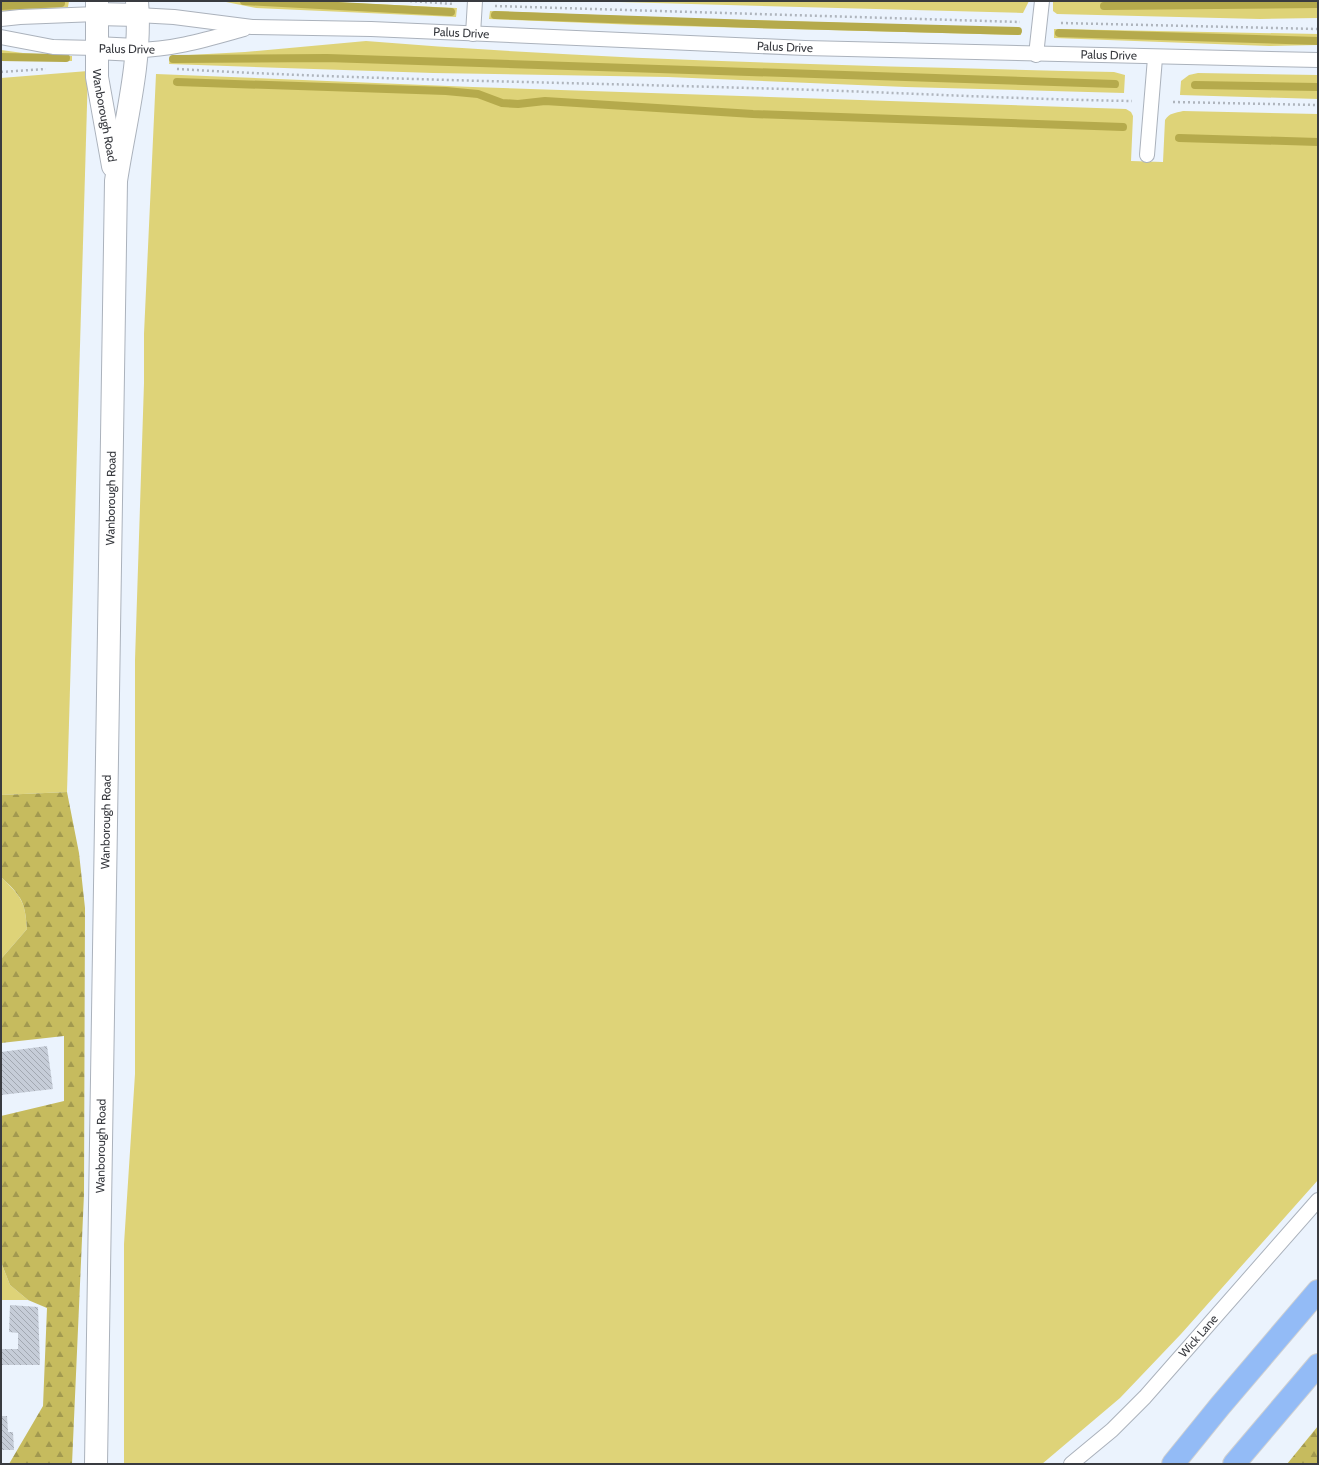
<svg xmlns="http://www.w3.org/2000/svg" width="1319" height="1465" viewBox="0 0 1319 1465" font-family="Cabin,sans-serif">
  <style>
    .grass { fill: #ded378 }
    .forest { fill: url(#forest-firs) }
    .lines { fill: none; stroke-linecap: round; stroke-linejoin: round }
    .stream { stroke: #b5aa4c; stroke-width: 8 }
    .building { fill: url(#building-back-hatch) }
    .service-casing { stroke: #abb2bc; stroke-width: 16 }
    .tertiary-casing { stroke: #abb2bc; stroke-width: 24 }
    .trunk-casing { stroke: #cfd0d1; stroke-width: 24 }
    .path { stroke: #afb5bd; stroke-width: 2.5; stroke-dasharray: 2 3; stroke-linecap: butt }
    .service { stroke: #fff; stroke-width: 14 }
    .tertiary { stroke: #fff; stroke-width: 22 }
    .trunk { stroke: #93bbf6; stroke-width: 22 }
    .labels { text-anchor: middle; stroke-width: 3; stroke-linejoin: round; paint-order: stroke }
    .street-label { font-size: 12px; fill: #393b40; stroke: #fff }
  </style>
  <defs>
    <pattern id="forest-firs" width="22" height="20" patternUnits="userSpaceOnUse"><rect width="22" height="20" fill="#c6bb5e"/><path d="M5 1l3.5 6h-7zM16 11l3.5 6h-7z" fill="#a2994f"/></pattern>
    <pattern id="building-back-hatch" width="6" height="6" patternUnits="userSpaceOnUse"><rect width="6" height="6" fill="#c6cdd8"/><path d="M-1 5l2 2M0 0l6 6M5-1l2 2" fill="none" stroke="#a2a8b1"/></pattern>
  </defs>
  <rect width="100%" height="100%" fill="#ebf3fd"/>
  <g class="grass">
    <path d="M1,1H69L68,7L1,12Z"/>
    <path d="M221,1H309L457,8L456,17L256,8Z"/>
    <path d="M582,1H1029L1023,13Z"/>
    <path d="M1053,1H1318V18L1260,19L1057,14L1053,11Z"/>
    <path d="M490,11L705,19L1021,28V35L637,25L489,19Z"/>
    <path d="M1054,29L1318,34V45L1269,46L1054,38Z"/>
    <path d="M366,41C615,61 865,66 1114,72L1125,75L1124,93L906,87L668,77L433,73L169,64L170,56L245,52Z"/>
    <path d="M1,50L23,53L72,56V61H1Z"/>
    <path d="M88,71L67,792L1,795V78Z"/>
    <path d="M1198,73L1318,75V99L1180,95L1181,81L1189,75Z"/>
    <path d="M156,74L473,87L1126,109L1131,112L1133,116L1131,161L1163,162L1165,120C1169,113 1175,113 1183,111L1318,114V1180L1181,1334L1120,1398L1042,1464H124V1244L135,1074V660L144,383V334Z"/>
    <path d="M1,877C21,897 25,900 27,929L1,959Z"/>
    <path d="M1,1262L10,1285L28,1300H1Z"/>
  </g>
  <g class="forest">
    <path d="M67,792L79,853L85,908L84,1194L72,1464H9L43,1406L47,1308L28,1300L10,1285L1,1262V1116L64,1101V1036L1,1043V959L27,929C25,900 21,896 1,877V795Z"/>
    <path d="M1318,1426V1464H1287Z"/>
  </g>
  <g class="lines">
    <g class="stream">
      <path d="M244,1L451,12"/>
      <path d="M1,6L61,3"/>
      <path d="M1104,6L1318,4"/>
      <path d="M495,15L753,24L1018,31"/>
      <path d="M1059,33L1318,41"/>
      <path d="M1,57L66,58"/>
      <path d="M173,59L327,58L1115,84"/>
      <path d="M177,82L446,91L478,94L502,103L518,104L545,101L753,114L1123,127"/>
      <path d="M1195,85L1318,87"/>
      <path d="M1179,138L1318,142"/>
    </g>
  </g>
  <g class="building">
    <path d="M47,1046L53,1089L1,1095V1052Z"/>
    <path d="M10,1305L38,1307L40,1365H1V1349H18V1333L9,1332Z"/>
    <path d="M1,1416H7L8,1432H13L14,1450H1Z"/>
  </g>
  <g class="lines">
    <g class="service-casing">
      <g id="service">
        <path id="s1" d="M137,15L174,17L252,27L371,29L805,48L1318,60"/>
        <path d="M1,19L20,17L97,14"/>
        <path d="M473,34L475,1"/>
        <path d="M1,37L53,47L96,48"/>
        <path d="M136,50C173,50 208,39 244,29"/>
        <path d="M1036,55L1042,1"/>
        <path d="M1147,155L1155,58"/>
        <path id="s2" d="M1071,1464L1112,1430L1145,1397L1318,1200"/>
      </g>
    </g>
    <g class="tertiary-casing">
      <g id="tertiary">
        <path id="s3" d="M97,1V77L113,166"/>
        <path d="M97,14L137,15"/>
        <path d="M96,48L136,50"/>
        <path id="s4" d="M96,1464L116,181C125,122 142,61 137,1"/>
      </g>
    </g>
    <g class="trunk-casing">
      <g id="trunk">
        <path d="M1173,1464L1220,1406L1318,1291"/>
        <path d="M1234,1464L1318,1365"/>
      </g>
    </g>
    <g class="path">
      <path d="M410,1L454,4"/>
      <path d="M495,6L1020,22"/>
      <path d="M1061,23L1318,29"/>
      <path d="M177,69C367,80 558,82 748,88C876,91 1004,99 1132,101"/>
      <path d="M1,72L46,69"/>
      <path d="M1173,102L1318,105"/>
    </g>
    <use href="#service" class="service"/>
    <use href="#tertiary" class="tertiary"/>
    <use href="#trunk" class="trunk"/>
  </g>
  <g class="labels">
    <g class="street-label">
      <text dy="4" stroke="none"><textPath href="#s1" startOffset="325">Palus Drive</textPath></text>
      <text dy="4" stroke="none"><textPath href="#s1" startOffset="649">Palus Drive</textPath></text>
      <text transform="translate(127 49) rotate(1)" y="4">Palus Drive</text>
      <text dy="4" stroke="none"><textPath href="#s1" startOffset="973">Palus Drive</textPath></text>
      <text dy="4" stroke="none"><textPath href="#s3" startOffset="115">Wanborough Road</textPath></text>
      <text dy="4" stroke="none"><textPath href="#s4" startOffset="966">Wanborough Road</textPath></text>
      <text dy="4" stroke="none"><textPath href="#s4" startOffset="642">Wanborough Road</textPath></text>
      <text dy="4" stroke="none"><textPath href="#s4" startOffset="318">Wanborough Road</textPath></text>
      <text dy="4" stroke="none"><textPath href="#s2" startOffset="181">Wick Lane</textPath></text>
    </g>
  </g>
  <rect width="1319" height="1465" fill="none" stroke="#393b40" stroke-width="4"/>
</svg>
